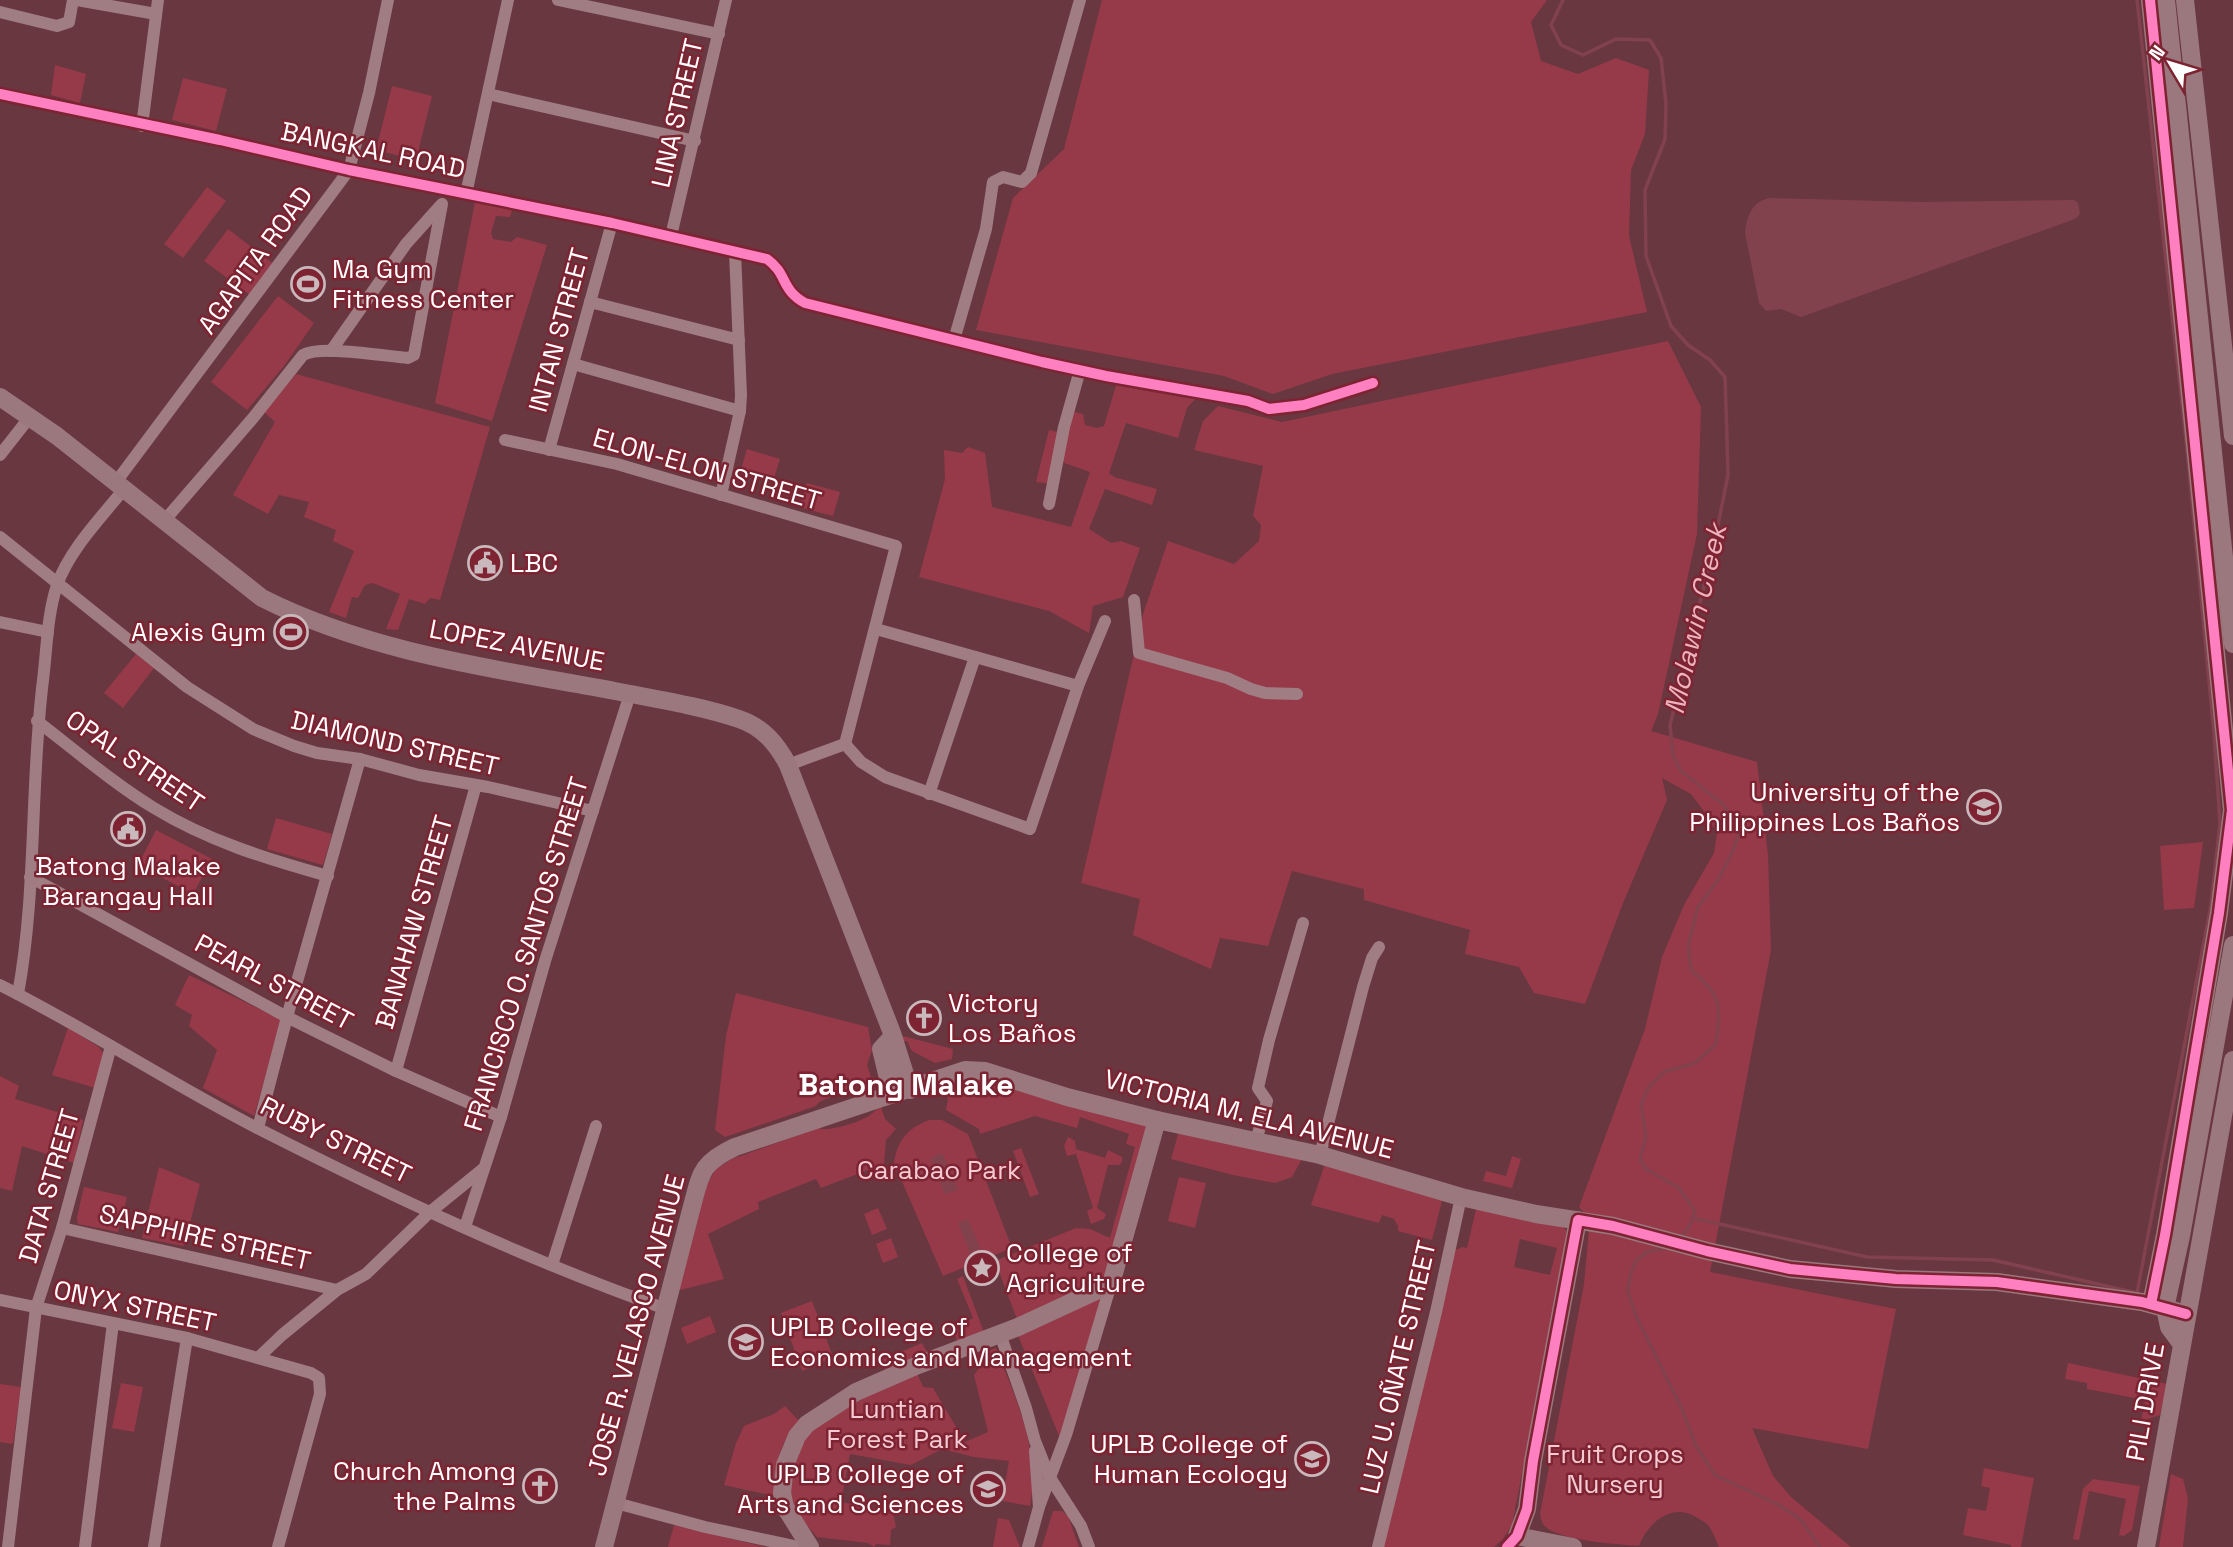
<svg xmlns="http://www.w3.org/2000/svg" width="2233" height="1547" viewBox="0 0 2233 1547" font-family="'Space Grotesk',sans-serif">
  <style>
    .green { fill: #963a4a; fill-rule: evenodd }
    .water { fill: #82424d }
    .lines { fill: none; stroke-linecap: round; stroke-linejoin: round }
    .stream { stroke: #82424d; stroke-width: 3.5 }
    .street { stroke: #a07d83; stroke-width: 12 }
    .secondary { stroke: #9b787e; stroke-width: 18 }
    .cycleway-casing { stroke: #7d2332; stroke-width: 15 }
    .cycleway { stroke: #ff80c0; stroke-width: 10 }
    .labels { text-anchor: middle; stroke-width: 5; stroke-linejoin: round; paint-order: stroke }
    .street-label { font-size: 26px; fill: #fff; stroke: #7d2332 }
    .poi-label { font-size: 26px; fill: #fff; stroke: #7d2332; text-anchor: start }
    .park-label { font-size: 26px; fill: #f5cbd3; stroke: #7d2332 }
    .water-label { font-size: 28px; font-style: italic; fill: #edb3be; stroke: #7d2332 }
    .quarter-label { font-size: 30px; font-weight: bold; fill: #fff; stroke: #7d2332 }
  </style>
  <rect width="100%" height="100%" fill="#693740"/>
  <g class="green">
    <path d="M1102,0H1547L1531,22L1541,61L1578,74L1616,58L1649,70L1645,134L1631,170L1629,236L1647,312L1332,374L1273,394L1224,376L976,330L1013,198L1064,149Z"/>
    <path d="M55,65L86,74L80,103L51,95Z"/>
    <path d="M183,78L227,89L216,131L172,120Z"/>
    <path d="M392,86L432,96L416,160L376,150Z"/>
    <path d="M207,187L226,201L183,258L164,244Z"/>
    <path d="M475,202L513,208L510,217L496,216L491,233L493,239L511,242L517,237L547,245L492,421L435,403Z"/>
    <path d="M228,229L276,266L253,297L204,261Z"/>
    <path d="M278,296L314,323L284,366L247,410L211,382Z"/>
    <path d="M1668,341L1701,407L1697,534L1658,714L1651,731L1757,762L1768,855L1771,950L1710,1272L1896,1309L1868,1449L1752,1428L1773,1476L1791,1497L1851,1547H1719C1716,1541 1713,1532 1709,1526C1706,1522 1700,1520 1696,1517C1671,1502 1647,1524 1639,1546C1619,1544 1555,1541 1543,1524C1541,1521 1541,1517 1540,1514L1584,1284L1590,1219L1579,1207L1645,1029L1662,957L1684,905L1714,853L1717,834L1709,818L1691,794L1662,778L1667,800L1623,903L1585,1004L1534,993L1519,967L1465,954L1470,930L1364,900V889L1292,871L1268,946L1220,938L1211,969L1133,935L1140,899L1081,883L1144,611L1168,541L1234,564L1259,541L1261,525L1253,516L1263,466L1194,450L1203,421L1218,406L1282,422Z"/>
    <path d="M296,374L490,427L440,600L430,598L425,604L409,599L398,630L386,629L400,594L373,583L365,585L358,598L352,597L346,618L329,612L354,551L333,541L336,530L304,517L309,502L279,495L268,514L233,495L275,422L264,412Z"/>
    <path d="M1118,379L1199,395L1187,408L1178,438L1126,423L1109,473L1114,477L1157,489L1152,505L1105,489L1089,529L1111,543L1121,541L1140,548L1123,597L1093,606L1089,633L1049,611L919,577L945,479L944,450L962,453L968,447L985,453L992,507L1071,527L1090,472L1059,461L1051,484L1036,482L1049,430L1062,433L1069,411L1083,414L1085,425L1097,428L1104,426Z"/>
    <path d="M747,449L780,459L774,478L741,469Z"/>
    <path d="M807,483L840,492L833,516L799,507Z"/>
    <path d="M136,654L154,668L123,708L104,693Z"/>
    <path d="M276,818L332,834L323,865L267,849Z"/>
    <path d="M156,830L212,859L193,894L138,865Z"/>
    <path d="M2203,842L2194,908L2164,910L2160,846Z"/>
    <path d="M189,975L282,1020L254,1116L203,1088L217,1050L189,1026L192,1015L175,1005Z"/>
    <path d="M736,993L868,1027L872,1050L867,1065L872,1080L819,1102L816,1106L725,1137L715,1130L726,1036Z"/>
    <path d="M68,1028L99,1047L103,1053L95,1088L52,1075Z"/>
    <path d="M899,1035L953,1049L952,1059L935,1063L912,1051L907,1041L901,1042Z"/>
    <path d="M0,1076L19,1086L15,1099L83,1120L74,1163L22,1146L12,1191L0,1188Z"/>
    <path d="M970,1079H987L990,1084L1154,1122L1062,1443L1017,1333L1018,1322L995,1261L1076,1228L1090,1229L1110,1238L1135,1147L1126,1144L1129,1134L1080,1117L1077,1128L1035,1116L980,1134L979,1129L946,1110L948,1099L944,1087Z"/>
    <path d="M881,1107L885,1119L896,1129L886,1140L884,1164L821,1188L816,1179L758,1202L759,1209L708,1234L724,1279L676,1291L707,1184L716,1169L732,1159L818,1128C829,1132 856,1123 867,1117C873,1114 874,1110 881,1107Z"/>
    <path d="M929,1120H942L968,1134L1012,1248L943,1276L894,1163C897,1140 908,1128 929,1120Z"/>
    <path d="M1179,1131L1302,1159L1292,1177L1275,1183L1233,1175L1171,1159Z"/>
    <path d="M1068,1137L1075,1141L1076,1149L1105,1158L1108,1150L1122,1157V1162L1119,1165H1108L1097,1208L1106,1214L1104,1219L1091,1224L1087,1211L1093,1208L1076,1154L1067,1156L1064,1146Z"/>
    <path d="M1021,1148L1039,1194L1030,1197L1013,1151Z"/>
    <path d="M1512,1156L1521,1159L1512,1188L1483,1181L1486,1171L1506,1176Z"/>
    <path d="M1325,1164L1363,1173L1365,1178L1423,1194L1444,1193L1432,1240L1398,1231V1226L1394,1219L1382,1215L1379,1223L1311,1205Z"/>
    <path d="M159,1167L200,1184L184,1246L142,1238Z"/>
    <path d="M1179,1177L1206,1183L1195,1228L1168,1221Z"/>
    <path d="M84,1187L127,1197L118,1232L78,1224L77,1217Z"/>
    <path d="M1478,1201L1561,1225L1569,1233L1512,1525L1503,1539L1494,1547H1381L1450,1252L1463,1247L1467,1248ZM1520,1239L1557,1248L1550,1275L1514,1267Z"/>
    <path d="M878,1208L887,1229L872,1235L864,1214Z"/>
    <path d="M891,1238L898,1257L883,1263L876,1244Z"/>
    <path d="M963,1276L985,1335L886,1373L881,1360L922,1343L928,1354L958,1343L955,1335L961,1325L973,1318L957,1279Z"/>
    <path d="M812,1301L833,1357L802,1371L781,1313Z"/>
    <path d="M710,1316L716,1332L687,1344L681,1328Z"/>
    <path d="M996,1348C1016,1400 1041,1450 1030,1506L1002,1501L1009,1461L974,1457L942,1449L911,1465L850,1454L841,1502L893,1512L896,1527L891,1530L890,1545L876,1544L874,1547L868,1543L817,1537C809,1527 797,1517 793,1505C783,1483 797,1454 805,1433L871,1394L917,1373L923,1387L933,1388L965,1442L988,1432L974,1375L982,1364L980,1354Z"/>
    <path d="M2068,1363L2167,1384L2160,1415L2141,1421L2145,1400L2087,1389V1383L2065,1379Z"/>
    <path d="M121,1383L143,1387L134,1432L112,1428Z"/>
    <path d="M0,1384L21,1387L13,1444L0,1442Z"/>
    <path d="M785,1406L799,1421C779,1443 774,1467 775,1496L724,1485L736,1443L744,1426L774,1414Z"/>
    <path d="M1984,1468L2034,1478L2021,1547H2011V1545L1963,1535L1968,1508L1986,1511L1990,1488L1981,1486Z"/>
    <path d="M2171,1474L2183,1479L2188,1498L2183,1547H2159Z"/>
    <path d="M2093,1479L2140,1486L2132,1530L2124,1536L2119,1535L2126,1499L2089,1491L2079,1540L2073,1539L2083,1489Z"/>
    <path d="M1053,1511H1062L1068,1516L1079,1547H1042Z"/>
    <path d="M998,1518L1009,1520L1020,1547H993Z"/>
    <path d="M674,1525L765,1547H668Z"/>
  </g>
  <g class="water">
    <path d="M1770,198L1920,202L2074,200L2078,203L2080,214L2075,219L1801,317L1781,309L1766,311L1759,303L1745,233C1747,216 1752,201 1770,198Z"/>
    <path d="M942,1153L958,1189L945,1195L930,1158Z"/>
    <path d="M968,1219L980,1248L970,1253L958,1223Z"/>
  </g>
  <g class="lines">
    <g class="stream">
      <path d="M1563,0L1551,25L1561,45L1583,55L1616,39L1650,40L1661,58L1666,104L1665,139L1645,190L1646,256L1671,326L1688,345L1710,360L1725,377L1727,439L1728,475L1714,545L1670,725L1673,756L1681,771L1724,805L1739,833L1733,851L1718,880L1698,907L1688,946L1691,970C1722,996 1721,1005 1716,1044L1695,1063L1664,1072L1649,1087L1641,1104L1646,1137L1640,1159L1646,1169L1679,1188L1695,1211L1691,1223L1681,1238"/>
      <path d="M1693,1218L1867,1257L1993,1260L2137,1293L2211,905L2220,823L2214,734L2188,459L2137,0"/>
      <path d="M1669,1247L1647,1252L1636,1261L1630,1275L1628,1292L1636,1316L1682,1409L1696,1446L1715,1475L1777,1504L1800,1519L1820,1547"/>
    </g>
    <g class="street">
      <path d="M77,0L156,14"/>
      <path d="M558,0L719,34"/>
      <path d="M0,12L57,26L69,22L73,0"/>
      <path d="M0,94L220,140L349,170L612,223L767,259C788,274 780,289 805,303L1042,362L1106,376L1248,401L1269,409L1304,405L1373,383"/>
      <path d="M488,94L695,141"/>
      <path d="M142,126L158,0"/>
      <path d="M466,194L508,0"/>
      <path d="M671,236L726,0"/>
      <path d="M590,302L739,340"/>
      <path d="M954,340L986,229L993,182L1003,177L1022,182L1031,173L1080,0"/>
      <path d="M331,351L406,244L440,206"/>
      <path d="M573,364L740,411"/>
      <path d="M505,440L617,464L896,546L845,744"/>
      <path d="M549,450L612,223"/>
      <path d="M0,455L29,418"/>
      <path d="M116,482L349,170L369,93L388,0"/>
      <path d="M721,495L740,411L741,395L735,252"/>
      <path d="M1049,504L1064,427L1080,370"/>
      <path d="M164,521L253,418L303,355C321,345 385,356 408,358L414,355L442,204"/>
      <path d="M0,537L187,687L253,729L294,746L317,753L360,759L419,775L488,787L593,811"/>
      <path d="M1134,600L1139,653L1227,678L1251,689L1265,693L1297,694"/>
      <path d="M0,622L48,632"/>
      <path d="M876,629L1078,686"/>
      <path d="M37,721C75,750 113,783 154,808C208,841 267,859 328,876"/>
      <path d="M845,744L861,762L885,777L1030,829L1078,686L1105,621"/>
      <path d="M788,765L845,744"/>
      <path d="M929,794L975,657"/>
      <path d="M30,877L287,1017L396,1071L501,1117"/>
      <path d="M0,985C88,1029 171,1084 259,1129C391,1196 527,1260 666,1309"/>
      <path d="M18,994C37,891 30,784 43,680C47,648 47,616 57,585C70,549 100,519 124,489"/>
      <path d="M396,1071L476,785"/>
      <path d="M258,1128L287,1017L360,759"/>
      <path d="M1256,1141L1267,1101L1258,1088L1269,1040L1303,923"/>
      <path d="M1320,1155L1363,987L1372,958L1379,947"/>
      <path d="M465,1227L501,1117L545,961L630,694"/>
      <path d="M62,1228L337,1290"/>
      <path d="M552,1265L596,1126"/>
      <path d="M0,1300L187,1338L311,1373L319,1378L320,1394L278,1547"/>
      <path d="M1000,1334L1026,1408L1035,1441L1049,1476L1081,1526L1089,1547"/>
      <path d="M259,1357L282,1335L337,1290L366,1274L430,1212L483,1169"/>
      <path d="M616,1503L705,1527L799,1547"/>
      <path d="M1039,1507L1066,1435L1111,1284"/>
      <path d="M8,1547L36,1308L62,1228L111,1046"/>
      <path d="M85,1547L113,1323"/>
      <path d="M154,1547L187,1338"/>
      <path d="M1028,1547L1039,1507L1035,1451"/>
      <path d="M1378,1547L1436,1312L1461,1197"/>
    </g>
    <g class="secondary">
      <path d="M2150,0L2232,810L2219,913L2165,1235L2151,1304"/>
      <path d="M2166,0L2233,644"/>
      <path d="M2185,0L2233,436"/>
      <path d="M0,397L57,436L262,598C371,653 496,669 615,691C655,699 701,706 739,719C763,727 777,744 788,765L892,1033L910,1090"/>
      <path d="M892,1037L881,1049L892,1095"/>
      <path d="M2181,1343L2169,1327L2165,1308L2181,1236L2233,945"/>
      <path d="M604,1547L691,1210C701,1174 699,1164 735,1147L965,1070L985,1071L1067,1097L1157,1120L1320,1155L1461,1197L1536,1214L1613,1226L1707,1251L1790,1269L1896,1279L1997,1282L2142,1302L2186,1314"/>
      <path d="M810,1547L785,1507L782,1493L785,1465L797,1436L807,1424L856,1392L918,1365L1018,1327L1111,1284L1157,1120"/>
      <path d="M1573,1547L1517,1536L1527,1509L1533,1461L1578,1220"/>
      <path d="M2146,1547C2175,1385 2204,1222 2233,1060"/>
    </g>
    <g class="cycleway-casing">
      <g id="cycleway">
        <path d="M2150,0L2232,810L2219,913L2165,1235L2151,1304"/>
        <path d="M0,94L220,140L349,170L612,223L767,259C788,274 780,289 805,303L1042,362L1106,376L1248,401L1269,409L1304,405L1373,383"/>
        <path d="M1507,1547L1517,1536L1527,1509L1533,1461L1578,1220L1613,1226L1707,1251L1790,1269L1896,1279L1997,1282L2142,1302L2186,1314"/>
      </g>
    </g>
    <use href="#cycleway" class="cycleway"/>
  </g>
  <defs>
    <g id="stadium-ring" transform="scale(1.75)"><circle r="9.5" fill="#7d2332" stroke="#cab9bc" stroke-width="1.5"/><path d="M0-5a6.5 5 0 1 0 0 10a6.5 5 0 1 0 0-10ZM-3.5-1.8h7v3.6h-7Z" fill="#cab9bc"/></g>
    <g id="civic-ring" transform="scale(1.75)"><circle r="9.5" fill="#7d2332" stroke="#cab9bc" stroke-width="1.5"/><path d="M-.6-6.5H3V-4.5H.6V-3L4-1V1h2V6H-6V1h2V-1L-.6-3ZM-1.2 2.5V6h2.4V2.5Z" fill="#cab9bc"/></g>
    <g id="university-ring" transform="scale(1.75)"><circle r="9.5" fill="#7d2332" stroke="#cab9bc" stroke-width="1.5"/><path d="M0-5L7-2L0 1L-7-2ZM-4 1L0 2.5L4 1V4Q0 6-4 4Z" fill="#cab9bc"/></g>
    <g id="church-ring" transform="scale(1.75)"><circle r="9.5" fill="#7d2332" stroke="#cab9bc" stroke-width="1.5"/><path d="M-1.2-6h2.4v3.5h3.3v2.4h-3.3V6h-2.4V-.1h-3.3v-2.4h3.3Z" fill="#cab9bc"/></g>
    <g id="sight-ring" transform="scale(1.75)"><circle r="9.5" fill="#7d2332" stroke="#cab9bc" stroke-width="1.5"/><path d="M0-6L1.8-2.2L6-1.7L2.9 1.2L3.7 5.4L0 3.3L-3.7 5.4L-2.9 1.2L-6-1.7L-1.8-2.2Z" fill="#cab9bc"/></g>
  </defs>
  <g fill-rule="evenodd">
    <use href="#stadium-ring" x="308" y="284"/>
    <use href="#civic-ring" x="485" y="563"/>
    <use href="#stadium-ring" x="291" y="632"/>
    <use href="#university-ring" x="1984" y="807"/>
    <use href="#civic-ring" x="128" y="829"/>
    <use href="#church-ring" x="924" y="1018"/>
    <use href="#sight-ring" x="982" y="1268"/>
    <use href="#university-ring" x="746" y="1342"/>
    <use href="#university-ring" x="1312" y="1459"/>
    <use href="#church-ring" x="540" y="1486"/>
    <use href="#university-ring" x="988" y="1489"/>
  </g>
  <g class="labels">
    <g class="street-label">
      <text transform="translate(677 113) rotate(-77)" y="9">LINA STREET</text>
      <text transform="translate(373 150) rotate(12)" y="9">BANGKAL ROAD</text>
      <text transform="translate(255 260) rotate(-54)" y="9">AGAPITA ROAD</text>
      <text transform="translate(559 330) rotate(-75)" y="9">INTAN STREET</text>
      <text transform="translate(707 469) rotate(16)" y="9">ELON-ELON STREET</text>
      <text transform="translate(517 645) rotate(11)" y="9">LOPEZ AVENUE</text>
      <text transform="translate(395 743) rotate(13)" y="9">DIAMOND STREET</text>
      <text transform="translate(135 761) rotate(34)" y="9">OPAL STREET</text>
      <text transform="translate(414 922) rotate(-74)" y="9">BANAHAW STREET</text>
      <text transform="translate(526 954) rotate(-73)" y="9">FRANCISCO O. SANTOS STREET</text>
      <text transform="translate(274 982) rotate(28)" y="9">PEARL STREET</text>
      <text transform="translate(1249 1114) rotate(14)" y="9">VICTORIA M. ELA AVENUE</text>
      <text transform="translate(336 1140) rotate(26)" y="9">RUBY STREET</text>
      <text transform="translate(49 1186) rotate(-74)" y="9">DATA STREET</text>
      <text transform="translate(205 1237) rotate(13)" y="9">SAPPHIRE STREET</text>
      <text transform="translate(135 1306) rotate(12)" y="9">ONYX STREET</text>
      <text transform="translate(636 1325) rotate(-75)" y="9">JOSE R. VELASCO AVENUE</text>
      <text transform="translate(1398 1367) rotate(-77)" y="9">LUZ U. OÑATE STREET</text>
      <text transform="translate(2145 1402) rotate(-80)" y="9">PILI DRIVE</text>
    </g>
    <g class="poi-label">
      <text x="332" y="278">Ma Gym<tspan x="332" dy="30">Fitness Center</tspan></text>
      <text x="510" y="572">LBC</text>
      <text x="266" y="641" text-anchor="end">Alexis Gym</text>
      <text x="1960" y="801" text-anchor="end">University of the<tspan x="1960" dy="30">Philippines Los Baños</tspan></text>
      <text x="128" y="875" text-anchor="middle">Batong Malake<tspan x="128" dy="30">Barangay Hall</tspan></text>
      <text x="948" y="1012">Victory<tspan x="948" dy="30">Los Baños</tspan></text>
      <text x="1006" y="1262">College of<tspan x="1006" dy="30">Agriculture</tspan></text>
      <text x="770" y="1336">UPLB College of<tspan x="770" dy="30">Economics and Management</tspan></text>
      <text x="1288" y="1453" text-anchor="end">UPLB College of<tspan x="1288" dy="30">Human Ecology</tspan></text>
      <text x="516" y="1480" text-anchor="end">Church Among<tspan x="516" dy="30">the Palms</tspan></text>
      <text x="964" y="1483" text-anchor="end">UPLB College of<tspan x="964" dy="30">Arts and Sciences</tspan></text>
    </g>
    <g class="park-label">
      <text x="939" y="1179">Carabao Park</text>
      <text x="897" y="1418">Luntian<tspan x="897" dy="30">Forest Park</tspan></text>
      <text x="1615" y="1463">Fruit Crops<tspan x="1615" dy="30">Nursery</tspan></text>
    </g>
    <g class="water-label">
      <text transform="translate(1695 619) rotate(-77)" y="10">Molawin Creek</text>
    </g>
    <g class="quarter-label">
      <text x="906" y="1095">Batong Malake</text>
    </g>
  </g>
  <g transform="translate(2170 63) rotate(308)" stroke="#7d2332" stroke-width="5" paint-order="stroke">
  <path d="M0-5L12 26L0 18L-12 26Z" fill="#ffffff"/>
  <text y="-10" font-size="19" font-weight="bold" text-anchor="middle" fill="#ffffff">N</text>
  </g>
</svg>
